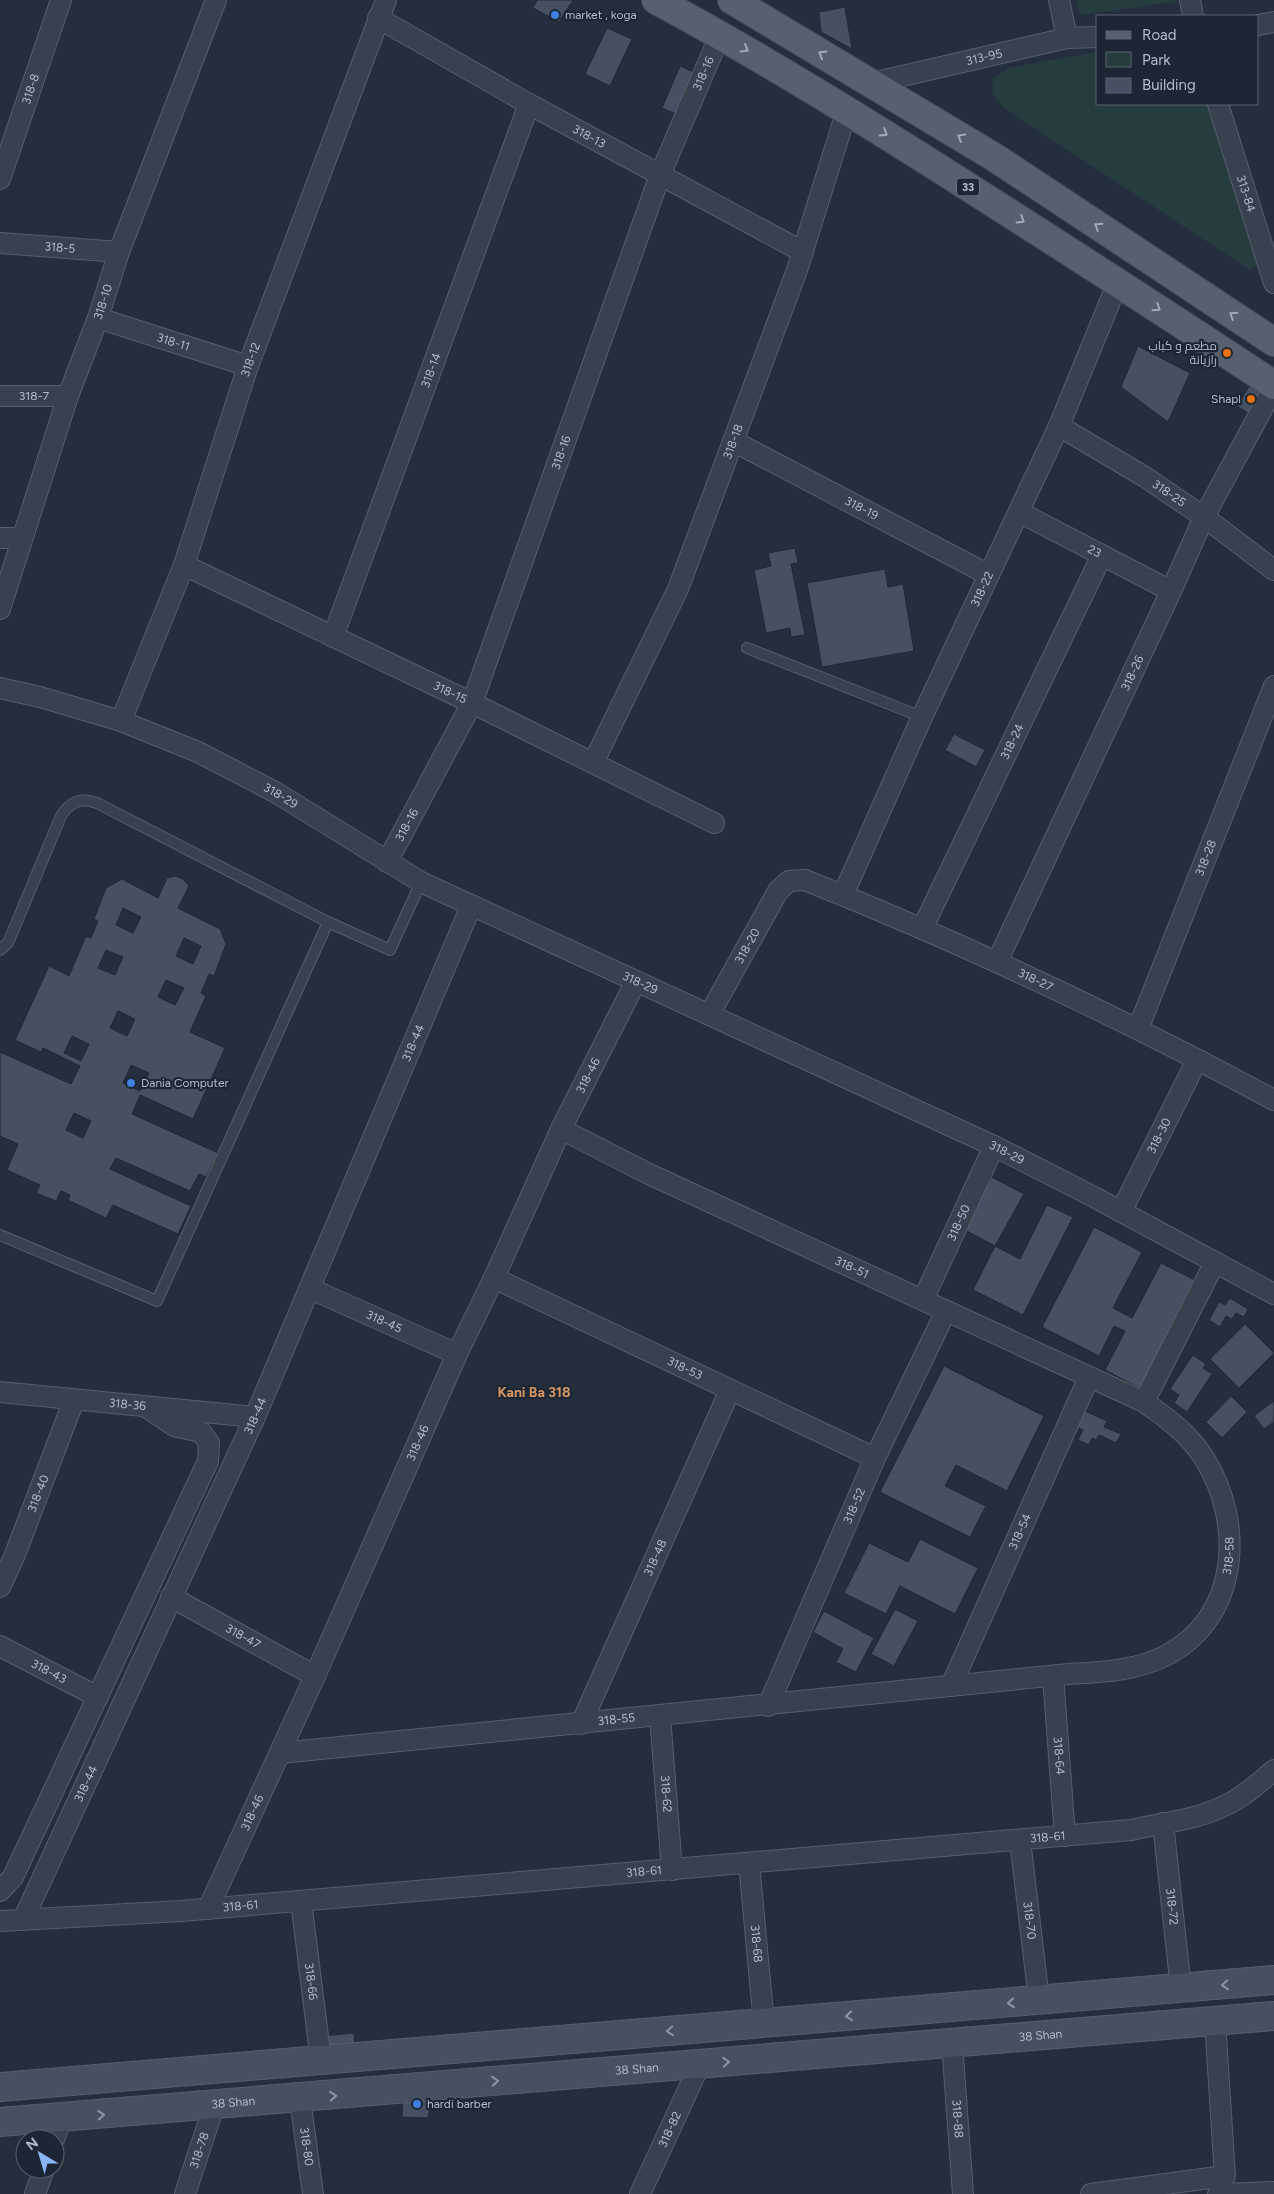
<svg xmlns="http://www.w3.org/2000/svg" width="1274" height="2194" viewBox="0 0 1274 2194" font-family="Figtree,Cairo,sans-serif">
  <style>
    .green { fill: #263c3f }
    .building { fill: #455162; stroke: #1f2835; fill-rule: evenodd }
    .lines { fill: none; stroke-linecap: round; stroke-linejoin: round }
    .lane-casing { stroke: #565f6c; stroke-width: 12 }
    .street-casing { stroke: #565f6c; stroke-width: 22 }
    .secondary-casing { stroke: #565f6c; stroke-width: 30 }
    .primary-casing { stroke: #414a57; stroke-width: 30 }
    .lane { stroke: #38414e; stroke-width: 10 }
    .street { stroke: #38414e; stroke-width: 20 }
    .secondary { stroke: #465061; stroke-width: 28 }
    .primary { stroke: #56606e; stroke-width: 28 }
    .oneway { stroke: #a1aab7 }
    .oneway2 { stroke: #8e96a5 }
    .shop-dot { fill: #3f7fe0; stroke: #1d2633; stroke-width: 2 }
    .food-dot { fill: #e8710a; stroke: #1d2633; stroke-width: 2 }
    .labels { text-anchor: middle; stroke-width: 4.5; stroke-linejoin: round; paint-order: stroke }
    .shield { fill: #1d2633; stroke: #878f9c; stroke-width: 1 }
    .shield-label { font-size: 11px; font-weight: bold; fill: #b4bcc9 }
    .poi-label { font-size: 12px; fill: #b4bcc9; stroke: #1d2633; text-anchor: start }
    .street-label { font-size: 12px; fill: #b4bcc9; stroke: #1d2633 }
    .neighbourhood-label { font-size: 14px; font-weight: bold; fill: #d59563; stroke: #1d2633 }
  </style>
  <rect width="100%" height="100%" fill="#242f3e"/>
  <g class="green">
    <path d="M1077,0H1189L1080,15Z"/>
    <path d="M1098,52V104H1213L1262,264L1250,270L1004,108L992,93L993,79L1008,68Z"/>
  </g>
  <g class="building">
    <path d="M537,0H573L559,22L533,8Z"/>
    <path d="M845,7L852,49L821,32L819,12Z"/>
    <path d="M607,28L632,39L610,86L585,74Z"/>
    <path d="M680,66L700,75L681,116L662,108Z"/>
    <path d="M1138,346L1190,373L1168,422L1121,387Z"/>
    <path d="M1253,380L1267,392L1251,415L1237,406Z"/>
    <path d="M795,548L798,563L791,564L805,635L791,637L790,628L766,633L754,570L771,566L768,553Z"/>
    <path d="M885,569L888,587L903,584L914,651L822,667L807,583Z"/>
    <path d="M954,734L985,750L976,767L945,750Z"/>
    <path d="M175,876L183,879L189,886L178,908L220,929L226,944L214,976L209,974L201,993L206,996L190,1032L225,1048L193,1119L140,1095L132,1114L218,1153L206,1177L199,1174L190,1191L116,1158L110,1169L191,1206L178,1234L113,1205L106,1218L68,1200L70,1195L61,1191L56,1201L36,1193L40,1185L7,1170L18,1144L0,1136V1052L71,1084L80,1066L43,1048L41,1052L15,1040L49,966L69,976L86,936L91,938L98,921L94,919L106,888L122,879L158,898L167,878ZM123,908L141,917L133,933L116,925ZM184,938L201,946L193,964L176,956ZM106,950L123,957L115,975L98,968ZM166,980L184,988L175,1005L158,997ZM118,1011L135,1019L127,1036L110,1028ZM72,1036L89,1044L81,1061L64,1053ZM131,1065L149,1073L140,1091L123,1083ZM74,1113L91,1121L83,1138L66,1130Z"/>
    <path d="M992,1177L1024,1194L995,1246L963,1229Z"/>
    <path d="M1047,1205L1073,1217L1023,1315L973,1290L995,1246L1020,1259Z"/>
    <path d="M1094,1227L1142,1252L1113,1308L1132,1318L1161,1263L1197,1281L1141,1389L1105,1370L1125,1331L1114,1326L1099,1356L1042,1327Z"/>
    <path d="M1230,1298L1248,1309L1244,1317L1236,1313L1232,1319L1226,1316L1220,1327L1209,1320L1219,1302L1225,1305Z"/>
    <path d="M1245,1324L1274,1353L1239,1388L1210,1359Z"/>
    <path d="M1193,1355L1206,1364L1203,1368L1212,1374L1187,1412L1174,1403L1179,1395L1170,1389Z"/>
    <path d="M944,1366L1044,1416L1007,1491L956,1465L945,1486L986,1506L970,1537L880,1492Z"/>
    <path d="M1231,1396L1247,1412L1222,1438L1206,1422Z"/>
    <path d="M1274,1401V1422L1264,1429L1254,1416Z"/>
    <path d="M1085,1411L1107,1421L1104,1427L1121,1434L1116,1443L1099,1435L1096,1440L1092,1438L1089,1445L1078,1440L1083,1430L1077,1427Z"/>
    <path d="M920,1539L978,1568L955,1614L900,1586L886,1614L844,1593L869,1543L908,1562Z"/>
    <path d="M895,1609L918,1621L894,1666L871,1654Z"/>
    <path d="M824,1611L874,1638L856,1672L836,1662L843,1649L813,1632Z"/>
    <path d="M354,2033L356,2055L324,2058L322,2036Z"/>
    <path d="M403,2096L432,2099L428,2118L402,2117Z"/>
  </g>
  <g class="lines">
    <g class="lane-casing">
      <g id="lane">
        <path d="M747,648L922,717"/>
        <path d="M0,950L8,943L61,816C70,802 80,797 97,803L328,922L390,950L421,882"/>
        <path d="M0,1235L157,1301L328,922"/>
      </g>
    </g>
    <g class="street-casing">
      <g id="street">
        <path d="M1059,0L1067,38"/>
        <path d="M1190,0L1193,16"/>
        <path id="s1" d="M378,18L529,104L803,252"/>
        <path d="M1258,25L1274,22"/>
        <path id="s2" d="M872,83L1067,38L1098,37"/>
        <path id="s3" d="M1218,104L1274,283"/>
        <path id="s4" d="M0,179L61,0"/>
        <path id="s5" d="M0,243L119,252"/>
        <path id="s6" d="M98,318L248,366"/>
        <path id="s7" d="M0,396H68"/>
        <path id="s8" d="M1059,426L1145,477L1204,517L1274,570"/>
        <path id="s9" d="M733,441L989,575"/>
        <path id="s10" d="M1019,512L1171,591"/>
        <path d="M0,538H22"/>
        <path id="s11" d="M184,565L472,703L714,823"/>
        <path id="s12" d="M0,609L68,396L98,318L119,252L216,0"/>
        <path id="s13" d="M333,637L529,104"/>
        <path id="s14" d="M0,688L40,697L121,721L198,752L275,792L421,882L994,1146L1094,1197L1274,1294"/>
        <path id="s15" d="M121,721L184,565L248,366L386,0"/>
        <path id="s16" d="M593,763L678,589L797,270L847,110"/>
        <path id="s17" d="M387,862L472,703L660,175L720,35"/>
        <path id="s18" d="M843,895L922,717L1059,426L1118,282"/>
        <path id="s19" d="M922,929L1102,555"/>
        <path id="s20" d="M997,962L1171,591L1204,517L1274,387"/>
        <path id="s21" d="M709,1015L778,891L789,881L805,880C965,944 1122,1018 1274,1100"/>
        <path id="s22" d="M1138,1029L1274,686"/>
        <path id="s23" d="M561,1129L649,1174L1144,1402"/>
        <path id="s24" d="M1121,1212L1197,1060"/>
        <path id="s25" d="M494,1278L875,1458"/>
        <path id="s26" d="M311,1289L457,1354"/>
        <path id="s27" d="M923,1300L994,1146"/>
        <path id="s28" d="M0,1392L255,1417"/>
        <path id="s29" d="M0,1587L14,1557L74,1400"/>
        <path id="s30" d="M171,1597L315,1676"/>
        <path id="s31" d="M0,1646L98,1697"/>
        <path id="s32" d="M1053,1676L1065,1836"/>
        <path id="s33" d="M951,1686L1089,1377"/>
        <path id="s34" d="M768,1706L875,1458L946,1311"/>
        <path id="s35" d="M660,1716L672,1870"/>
        <path id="s36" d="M581,1724L730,1390"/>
        <path id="s37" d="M280,1753L1069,1674C1101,1672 1135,1671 1165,1656C1240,1618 1245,1523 1204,1458C1189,1434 1167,1418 1144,1402L1215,1262"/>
        <path id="s38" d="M1163,1823L1181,1989"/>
        <path id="s39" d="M1020,1840L1039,2000"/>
        <path id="s40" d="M749,1863L764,2024"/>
        <path d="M0,1891L13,1877L208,1461L209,1443L201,1432L174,1426L146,1407"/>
        <path id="s41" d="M301,1901L321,2061"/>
        <path id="s42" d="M208,1909L315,1676L457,1354L494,1278L561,1129L636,981"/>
        <path id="s43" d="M23,1920L255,1417L471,906"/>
        <path id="s44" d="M0,1921L181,1911L1131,1830C1162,1823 1196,1820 1224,1806C1242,1798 1259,1783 1274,1770"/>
        <path id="s45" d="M952,2043L963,2194"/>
        <path id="s46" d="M300,2099L313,2194"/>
        <path d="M54,2139L62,2118"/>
        <path d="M35,2194L44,2169"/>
        <path id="s47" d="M185,2194L214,2106"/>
        <path id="s48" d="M640,2194L700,2064"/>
        <path d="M1091,2194L1225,2176L1215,2021"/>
        <path d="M1218,2194L1274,2192"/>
      </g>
    </g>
    <g class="secondary-casing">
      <g id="secondary">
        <path d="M0,2087L1274,1980"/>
        <path id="s49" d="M0,2122L1274,2016"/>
      </g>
    </g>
    <g class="primary-casing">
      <g id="primary">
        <path d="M656,0C764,58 867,122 970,188C1072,253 1173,318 1274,385"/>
        <path d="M732,0L994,157L1274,342"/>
      </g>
    </g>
    <use href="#lane" class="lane"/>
    <use href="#street" class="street"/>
    <use href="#secondary" class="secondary"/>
    <use href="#primary" class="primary"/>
  </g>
  <defs><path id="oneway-chevron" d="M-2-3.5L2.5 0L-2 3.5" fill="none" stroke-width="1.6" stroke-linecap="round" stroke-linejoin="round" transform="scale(1.25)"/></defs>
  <g class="oneway">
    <use href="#oneway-chevron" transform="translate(745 49) rotate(30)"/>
    <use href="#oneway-chevron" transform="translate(822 54) rotate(-150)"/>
    <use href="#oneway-chevron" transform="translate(884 133) rotate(32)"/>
    <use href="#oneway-chevron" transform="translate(961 137) rotate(-149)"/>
    <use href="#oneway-chevron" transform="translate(1021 220) rotate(32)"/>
    <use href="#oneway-chevron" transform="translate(1098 226) rotate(-147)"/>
    <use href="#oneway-chevron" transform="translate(1157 308) rotate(33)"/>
    <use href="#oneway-chevron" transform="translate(1233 315) rotate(-147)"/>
  </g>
  <g class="oneway2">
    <use href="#oneway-chevron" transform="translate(1225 1985) rotate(175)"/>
    <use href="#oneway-chevron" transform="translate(1011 2003) rotate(175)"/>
    <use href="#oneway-chevron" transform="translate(849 2016) rotate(175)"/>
    <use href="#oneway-chevron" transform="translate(670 2031) rotate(175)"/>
    <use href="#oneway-chevron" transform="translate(726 2062) rotate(-5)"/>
    <use href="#oneway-chevron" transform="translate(495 2081) rotate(-5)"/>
    <use href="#oneway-chevron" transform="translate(333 2096) rotate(-5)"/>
    <use href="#oneway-chevron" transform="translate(101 2115) rotate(-4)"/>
  </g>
  <g class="shop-dot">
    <circle cx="555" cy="15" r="5"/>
    <circle cx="131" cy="1083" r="5"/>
    <circle cx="417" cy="2104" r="5"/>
  </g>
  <g class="food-dot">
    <circle cx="1227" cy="353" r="5"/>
    <circle cx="1251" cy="399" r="5"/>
  </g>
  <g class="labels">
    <rect class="shield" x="957" y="178.5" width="22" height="17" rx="4"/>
    <g class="shield-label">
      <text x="968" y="191">33</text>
    </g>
    <g class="poi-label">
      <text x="565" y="19">market , koga</text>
      <text x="1217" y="350" text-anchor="end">مطعم و كباب<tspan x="1217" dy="14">رازيانة</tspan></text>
      <text x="1241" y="403" text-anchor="end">Shapl</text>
      <text x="141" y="1087">Dania Computer</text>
      <text x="427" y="2108">hardi barber</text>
    </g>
    <g class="street-label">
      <text dy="4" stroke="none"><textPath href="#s2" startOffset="115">313-95</textPath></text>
      <text dy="4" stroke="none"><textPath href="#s17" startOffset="851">318-16</textPath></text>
      <text dy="4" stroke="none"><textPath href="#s4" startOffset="95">318-8</textPath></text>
      <text dy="4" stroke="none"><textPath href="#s1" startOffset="242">318-13</textPath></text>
      <text dy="4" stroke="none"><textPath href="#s3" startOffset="94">313-84</textPath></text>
      <text dy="4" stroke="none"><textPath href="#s5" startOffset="60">318-5</textPath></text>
      <text dy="4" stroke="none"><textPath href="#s12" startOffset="324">318-10</textPath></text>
      <text dy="4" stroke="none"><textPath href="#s6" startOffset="79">318-11</textPath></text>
      <text dy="4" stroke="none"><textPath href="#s15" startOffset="384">318-12</textPath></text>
      <text dy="4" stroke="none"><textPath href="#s13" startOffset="284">318-14</textPath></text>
      <text dy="4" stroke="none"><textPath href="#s7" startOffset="34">318-7</textPath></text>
      <text dy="4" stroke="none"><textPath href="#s16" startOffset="351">318-18</textPath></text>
      <text dy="4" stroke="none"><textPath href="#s17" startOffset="446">318-16</textPath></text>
      <text dy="4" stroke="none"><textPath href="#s8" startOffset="129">318-25</textPath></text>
      <text dy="4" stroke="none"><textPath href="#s9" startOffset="145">318-19</textPath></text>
      <text dy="4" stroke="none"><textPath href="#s10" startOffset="85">23</textPath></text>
      <text dy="4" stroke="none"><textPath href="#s18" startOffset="336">318-22</textPath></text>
      <text dy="4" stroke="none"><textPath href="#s20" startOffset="319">318-26</textPath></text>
      <text dy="4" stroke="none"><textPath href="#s11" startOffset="295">318-15</textPath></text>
      <text dy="4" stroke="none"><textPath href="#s19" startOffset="208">318-24</textPath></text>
      <text dy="4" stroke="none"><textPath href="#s14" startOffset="302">318-29</textPath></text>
      <text dy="4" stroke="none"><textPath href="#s17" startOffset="42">318-16</textPath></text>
      <text dy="4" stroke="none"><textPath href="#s22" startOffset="184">318-28</textPath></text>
      <text dy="4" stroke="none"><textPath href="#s21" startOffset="79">318-20</textPath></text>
      <text dy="4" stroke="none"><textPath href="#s21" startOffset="424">318-27</textPath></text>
      <text dy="4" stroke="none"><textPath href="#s14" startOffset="708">318-29</textPath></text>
      <text dy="4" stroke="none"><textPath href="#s43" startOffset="960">318-44</textPath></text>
      <text dy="4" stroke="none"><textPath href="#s42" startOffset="916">318-46</textPath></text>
      <text dy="4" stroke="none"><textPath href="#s24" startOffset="85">318-30</textPath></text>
      <text dy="4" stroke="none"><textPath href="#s14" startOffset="1112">318-29</textPath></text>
      <text dy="4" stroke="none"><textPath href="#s27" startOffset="85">318-50</textPath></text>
      <text dy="4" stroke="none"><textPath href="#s23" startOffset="322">318-51</textPath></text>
      <text dy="4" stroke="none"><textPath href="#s26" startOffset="80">318-45</textPath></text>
      <text dy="4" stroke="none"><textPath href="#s25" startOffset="211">318-53</textPath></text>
      <text dy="4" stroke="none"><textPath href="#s28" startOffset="128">318-36</textPath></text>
      <text dy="4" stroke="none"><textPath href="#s43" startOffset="555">318-44</textPath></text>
      <text dy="4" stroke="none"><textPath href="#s42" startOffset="511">318-46</textPath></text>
      <text dy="4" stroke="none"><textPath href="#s29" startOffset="101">318-40</textPath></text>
      <text dy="4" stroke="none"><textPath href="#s34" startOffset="218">318-52</textPath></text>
      <text dy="4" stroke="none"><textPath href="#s33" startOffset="169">318-54</textPath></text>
      <text dy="4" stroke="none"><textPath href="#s37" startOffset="1016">318-58</textPath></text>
      <text dy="4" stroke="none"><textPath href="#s36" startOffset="182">318-48</textPath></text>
      <text dy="4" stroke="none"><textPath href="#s30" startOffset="82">318-47</textPath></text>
      <text dy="4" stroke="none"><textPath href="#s31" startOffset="55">318-43</textPath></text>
      <text dy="4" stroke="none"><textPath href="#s37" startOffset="338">318-55</textPath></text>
      <text dy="4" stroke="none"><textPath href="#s32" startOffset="80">318-64</textPath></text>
      <text dy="4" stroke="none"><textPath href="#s43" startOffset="150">318-44</textPath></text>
      <text dy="4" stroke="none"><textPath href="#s35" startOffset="78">318-62</textPath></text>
      <text dy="4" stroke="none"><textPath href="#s42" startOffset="106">318-46</textPath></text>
      <text dy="4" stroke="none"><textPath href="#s44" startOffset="1051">318-61</textPath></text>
      <text dy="4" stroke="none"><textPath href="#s44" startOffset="646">318-61</textPath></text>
      <text dy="4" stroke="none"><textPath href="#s44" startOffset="241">318-61</textPath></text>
      <text dy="4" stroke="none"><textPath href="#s38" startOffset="84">318-72</textPath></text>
      <text dy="4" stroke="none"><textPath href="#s39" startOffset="81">318-70</textPath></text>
      <text dy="4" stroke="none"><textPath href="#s40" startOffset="81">318-68</textPath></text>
      <text dy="4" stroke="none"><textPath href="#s41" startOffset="81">318-66</textPath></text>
      <text dy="4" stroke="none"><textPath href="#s49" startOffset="1044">38 Shan</textPath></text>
      <text dy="4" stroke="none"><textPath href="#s49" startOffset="639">38 Shan</textPath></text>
      <text dy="4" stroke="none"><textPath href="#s49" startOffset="234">38 Shan</textPath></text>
      <text dy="4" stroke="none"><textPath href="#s45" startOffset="76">318-88</textPath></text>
      <text dy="4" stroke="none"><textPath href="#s48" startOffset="71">318-82</textPath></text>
      <text dy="4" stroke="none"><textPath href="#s46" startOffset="48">318-80</textPath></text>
      <text dy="4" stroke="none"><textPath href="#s47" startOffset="46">318-78</textPath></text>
    </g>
    <g class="neighbourhood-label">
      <text x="534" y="1397">Kani Ba 318</text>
    </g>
  </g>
  <rect x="1096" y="15" width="162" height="90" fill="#1d2633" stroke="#59626f"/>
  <rect x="1106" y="31" width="25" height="8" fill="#56606e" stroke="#59626f"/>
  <text x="1142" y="40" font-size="15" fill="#b4bcc9">Road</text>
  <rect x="1106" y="52" width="25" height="15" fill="#263c3f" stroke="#59626f"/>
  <text x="1142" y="65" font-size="15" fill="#b4bcc9">Park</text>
  <rect x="1106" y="78" width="25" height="15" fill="#455162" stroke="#59626f"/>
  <text x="1142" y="90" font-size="15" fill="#b4bcc9">Building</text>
  <g transform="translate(40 2154) rotate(322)"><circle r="24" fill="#1d2633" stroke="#59626f"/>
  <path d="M0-4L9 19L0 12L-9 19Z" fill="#8ab4f8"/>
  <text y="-8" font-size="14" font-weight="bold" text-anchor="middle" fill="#b4bcc9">N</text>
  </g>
</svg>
